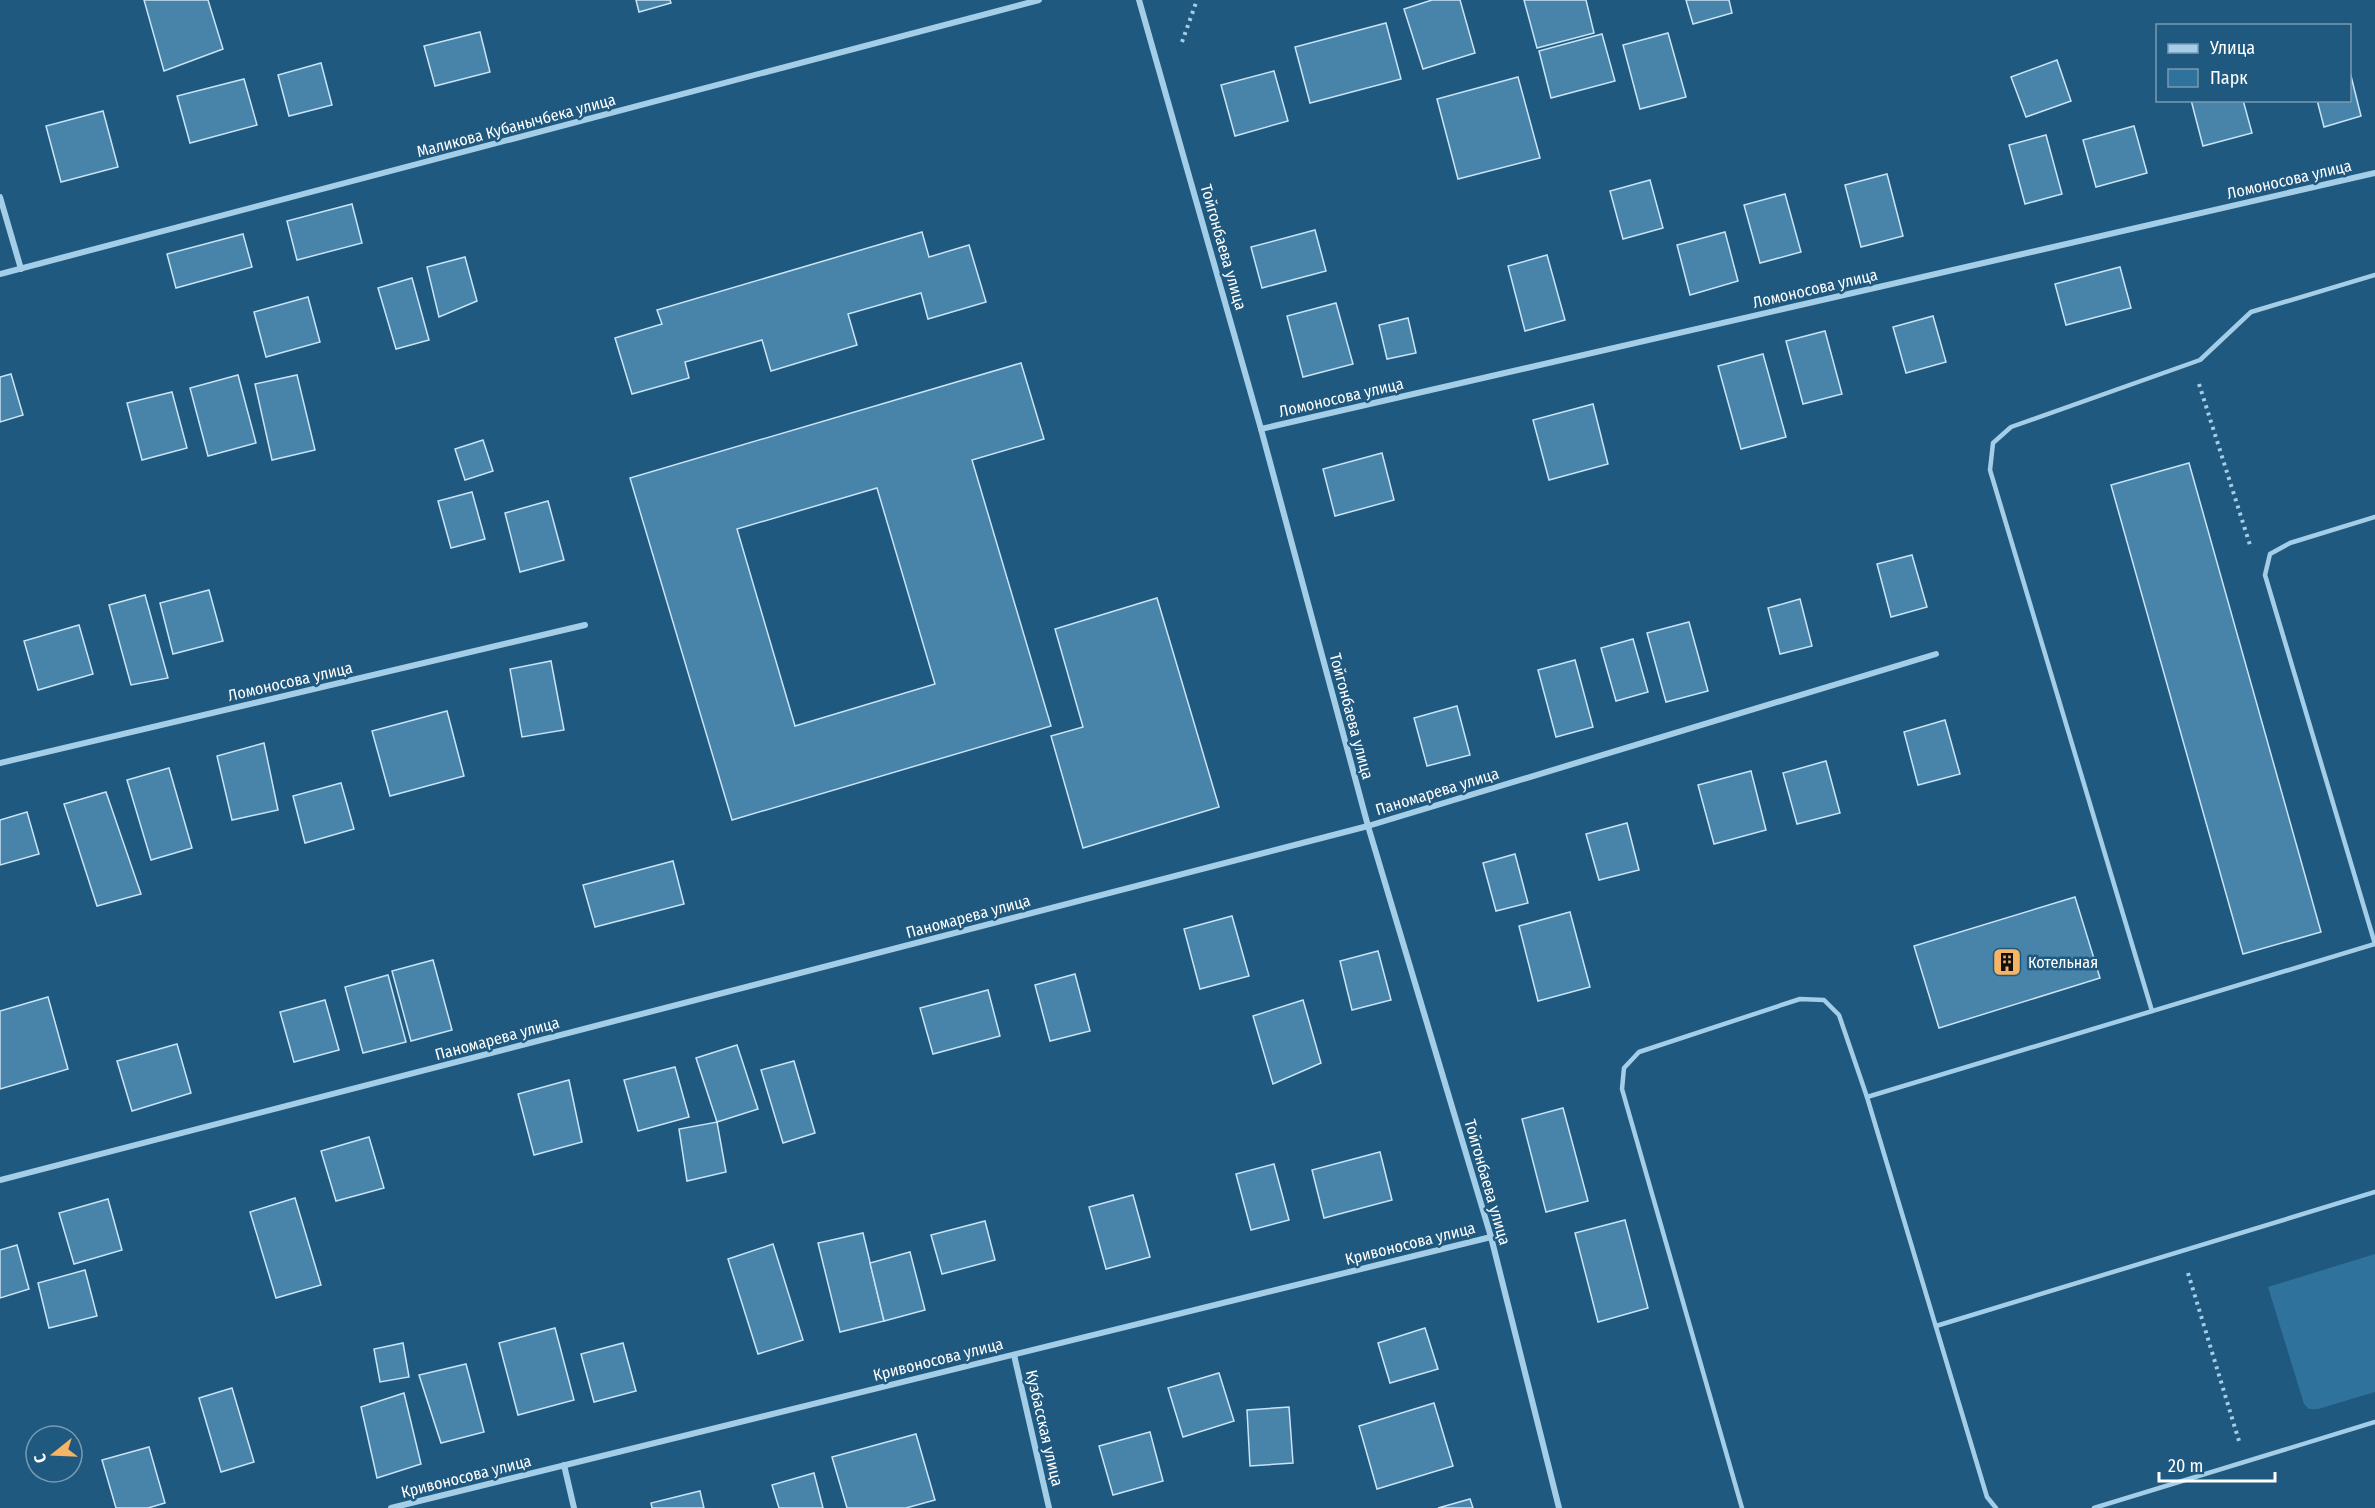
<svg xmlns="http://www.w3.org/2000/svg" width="2375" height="1508" viewBox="0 0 2375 1508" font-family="'Fira Sans Condensed',sans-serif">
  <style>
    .green { fill: #2f729c }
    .building { fill: #4883a9; stroke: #c8e4f6; stroke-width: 1.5; fill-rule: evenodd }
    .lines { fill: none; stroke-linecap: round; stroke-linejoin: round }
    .path { stroke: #a4cee8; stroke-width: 4; stroke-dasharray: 3 4.5; stroke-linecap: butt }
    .service { stroke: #a4cee8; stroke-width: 4.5 }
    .minor { stroke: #a4cee8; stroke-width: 6 }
    .labels { text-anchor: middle; stroke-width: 5; stroke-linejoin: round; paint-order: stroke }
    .street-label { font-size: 16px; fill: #fff; stroke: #20597f }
    .poi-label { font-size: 16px; fill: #fff; stroke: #20597f; text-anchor: start }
  </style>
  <rect width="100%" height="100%" fill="#20597f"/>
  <path class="green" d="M2375,1254V1392L2318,1409H2309L2304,1404L2268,1287Z"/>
  <g class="building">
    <path d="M144,0H208L223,49L164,71Z"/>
    <path d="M636,0H670L671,3L639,12Z"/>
    <path d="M1432,0H1460L1475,53L1423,69L1404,9Z"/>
    <path d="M1524,0H1586L1594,33L1537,48Z"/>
    <path d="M1686,0H1729L1732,13L1693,24Z"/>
    <path d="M1386,23L1401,79L1310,103L1295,47Z"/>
    <path d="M480,32L490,72L435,86L424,46Z"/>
    <path d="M1668,33L1686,97L1640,109L1623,45Z"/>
    <path d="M1602,34L1615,81L1551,98L1539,51Z"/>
    <path d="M2057,60L2071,101L2026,117L2011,77Z"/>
    <path d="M321,63L332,105L289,116L278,75Z"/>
    <path d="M1274,71L1288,121L1235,136L1221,85Z"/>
    <path d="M2350,72L2361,116L2324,127L2317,100H2350Z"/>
    <path d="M1518,77L1540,158L1458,179L1437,99Z"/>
    <path d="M244,79L257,125L190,143L177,96Z"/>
    <path d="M2191,100H2243L2252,133L2203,146Z"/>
    <path d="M103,111L118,167L61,182L46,126Z"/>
    <path d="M2134,126L2147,173L2096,187L2083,140Z"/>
    <path d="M2046,135L2062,194L2025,204L2009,145Z"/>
    <path d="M1887,174L1903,236L1861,247L1845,185Z"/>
    <path d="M1650,180L1663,228L1623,239L1610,191Z"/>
    <path d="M1785,194L1801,252L1760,263L1744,205Z"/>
    <path d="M352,204L362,243L297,260L287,221Z"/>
    <path d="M1315,230L1326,271L1262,288L1251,247Z"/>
    <path d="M922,232L929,257L969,245L986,302L928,319L921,293L848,314L857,345L771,371L762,340L685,362L689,378L632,394L615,338L662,324L657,310Z"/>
    <path d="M1725,232L1738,281L1690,295L1677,245Z"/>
    <path d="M243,234L252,267L176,288L167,254Z"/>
    <path d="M1547,255L1565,320L1525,331L1508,266Z"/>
    <path d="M465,257L477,301L439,317L427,267Z"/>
    <path d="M2120,267L2131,308L2066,325L2055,284Z"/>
    <path d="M412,278L429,340L396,349L378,288Z"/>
    <path d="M308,297L320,342L266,357L254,312Z"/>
    <path d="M1336,303L1353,364L1303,377L1287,316Z"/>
    <path d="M1933,316L1946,362L1906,373L1893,327Z"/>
    <path d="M1408,318L1416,353L1387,359L1379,325Z"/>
    <path d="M1825,331L1842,394L1803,404L1786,341Z"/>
    <path d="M1763,354L1786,437L1741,449L1718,366Z"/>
    <path d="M1021,363L1044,439L972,460L1051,726L732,820L630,478ZM877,488L935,684L795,726L737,529Z"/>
    <path d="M11,374L23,415L0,422V377Z"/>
    <path d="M238,375L256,443L208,456L190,388Z"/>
    <path d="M297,375L315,450L272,460L255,384Z"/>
    <path d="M172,392L187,448L142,460L127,403Z"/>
    <path d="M1593,404L1608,464L1549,480L1533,420Z"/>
    <path d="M483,440L493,471L465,480L455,449Z"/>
    <path d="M1382,453L1394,500L1335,516L1323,469Z"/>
    <path d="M2189,463L2321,932L2243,954L2111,485Z"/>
    <path d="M472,492L485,539L451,548L438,501Z"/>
    <path d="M548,501L564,560L520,572L505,513Z"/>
    <path d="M1912,555L1927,607L1891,617L1877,564Z"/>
    <path d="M209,590L223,641L173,654L160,603Z"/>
    <path d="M145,595L168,678L131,685L109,605Z"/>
    <path d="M1157,598L1219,807L1083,848L1051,736L1083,727L1055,629Z"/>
    <path d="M1800,599L1812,646L1780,654L1768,608Z"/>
    <path d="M1689,622L1708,691L1666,702L1647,633Z"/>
    <path d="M79,625L93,674L38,690L24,641Z"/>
    <path d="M1633,639L1648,692L1616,701L1601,648Z"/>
    <path d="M1575,660L1593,727L1556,737L1538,670Z"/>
    <path d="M551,661L564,730L522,737L510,669Z"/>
    <path d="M1457,706L1470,755L1427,766L1414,718Z"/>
    <path d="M447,711L464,776L390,796L372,731Z"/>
    <path d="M1945,720L1960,774L1918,785L1904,732Z"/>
    <path d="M264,743L278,810L232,820L217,756Z"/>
    <path d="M1826,761L1840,813L1797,824L1783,773Z"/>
    <path d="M169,768L192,848L151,860L127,780Z"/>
    <path d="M1751,771L1766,830L1714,844L1698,785Z"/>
    <path d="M341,783L354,829L305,843L293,796Z"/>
    <path d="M106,792L141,894L97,906L64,804Z"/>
    <path d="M27,812L39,854L0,865V820Z"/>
    <path d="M1627,823L1639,870L1599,880L1586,834Z"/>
    <path d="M1515,854L1528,903L1496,911L1483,863Z"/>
    <path d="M673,861L684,904L595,927L583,885Z"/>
    <path d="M2075,897L2100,978L1939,1028L1914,946Z"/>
    <path d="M1570,912L1590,987L1538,1001L1519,926Z"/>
    <path d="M1232,916L1249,976L1200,989L1184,929Z"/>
    <path d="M1378,951L1391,1000L1352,1010L1340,961Z"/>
    <path d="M433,960L452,1030L411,1041L392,971Z"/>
    <path d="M1075,974L1090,1031L1050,1041L1035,985Z"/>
    <path d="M388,975L406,1042L363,1053L345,987Z"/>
    <path d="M988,990L1000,1036L933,1054L920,1008Z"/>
    <path d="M48,997L68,1069L0,1089V1011Z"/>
    <path d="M325,1000L339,1050L294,1062L280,1012Z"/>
    <path d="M1303,1000L1321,1063L1273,1084L1253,1016Z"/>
    <path d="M177,1044L191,1093L132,1111L117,1061Z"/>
    <path d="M737,1045L758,1109L717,1122L696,1058Z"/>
    <path d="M794,1061L815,1133L783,1143L761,1070Z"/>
    <path d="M675,1067L689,1117L638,1131L624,1080Z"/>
    <path d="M569,1080L582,1142L534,1155L518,1094Z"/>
    <path d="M1563,1108L1588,1201L1546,1212L1522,1119Z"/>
    <path d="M717,1122L726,1172L687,1181L679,1129Z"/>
    <path d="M369,1137L384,1188L336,1201L321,1151Z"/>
    <path d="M1380,1152L1392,1200L1324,1218L1312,1170Z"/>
    <path d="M1274,1164L1289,1220L1251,1230L1236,1174Z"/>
    <path d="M1133,1195L1150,1257L1106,1269L1089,1207Z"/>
    <path d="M295,1198L321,1285L276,1298L250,1212Z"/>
    <path d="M108,1199L122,1250L74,1264L59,1213Z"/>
    <path d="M1625,1220L1648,1308L1598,1322L1575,1233Z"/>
    <path d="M985,1221L995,1260L942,1274L931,1235Z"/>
    <path d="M863,1233L884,1321L840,1332L818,1243Z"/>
    <path d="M773,1244L803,1340L758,1354L728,1259Z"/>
    <path d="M17,1245L29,1289L0,1298V1250Z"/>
    <path d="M910,1252L925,1310L884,1321L870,1263Z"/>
    <path d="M85,1270L97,1316L49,1328L38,1283Z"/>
    <path d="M555,1328L574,1400L518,1415L499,1343Z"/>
    <path d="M1425,1328L1438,1369L1390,1383L1378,1343Z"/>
    <path d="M403,1343L409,1377L380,1382L374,1349Z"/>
    <path d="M623,1343L636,1391L594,1402L581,1354Z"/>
    <path d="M466,1364L484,1432L441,1443L419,1375Z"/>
    <path d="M1219,1373L1234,1421L1183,1437L1168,1388Z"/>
    <path d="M232,1388L254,1462L221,1472L199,1398Z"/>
    <path d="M404,1393L421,1464L377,1478L361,1407Z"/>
    <path d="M1434,1403L1453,1466L1377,1489L1359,1426Z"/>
    <path d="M1289,1407L1293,1463L1250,1466L1247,1410Z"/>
    <path d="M1150,1432L1163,1481L1113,1495L1099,1446Z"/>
    <path d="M916,1434L935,1500L906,1508H847L832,1457Z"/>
    <path d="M149,1447L165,1503L148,1508H116L102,1460Z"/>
    <path d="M814,1473L823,1508H779L772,1485Z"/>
    <path d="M700,1491L704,1508H652L651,1503Z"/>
    <path d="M1470,1499L1473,1508H1438Z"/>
  </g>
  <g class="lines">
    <g class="path">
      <path d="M1182,42L1197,0"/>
      <path d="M2199,384L2250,545"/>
      <path d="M2188,1273L2239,1441"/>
    </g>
    <g class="service">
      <path d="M2375,944L2265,575L2270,554L2290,543L2375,517"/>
      <path d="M2152,1011L1990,470L1993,443L2011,427L2200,360L2251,312L2375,275"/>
      <path d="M1867,1097L2375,944"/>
      <path d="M1936,1326L2375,1192"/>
      <path d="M1742,1508L1622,1089L1624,1068L1639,1052L1800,999L1824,1000L1839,1015L1867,1097L1987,1497L1996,1508"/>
      <path d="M2094,1508L2375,1422"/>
    </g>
    <g class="minor">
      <path d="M1139,0L1261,429L1368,826L1491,1237L1559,1508"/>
      <path d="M0,197L21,269"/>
      <path d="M0,274L1039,0"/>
      <path d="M1261,429L2375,173"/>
      <path d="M0,763L585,625"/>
      <path d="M0,1180L1368,826L1936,654"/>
      <path d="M1014,1355L1049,1508"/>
      <path d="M564,1465L574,1508"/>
      <path d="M391,1508L1491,1237"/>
    </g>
  </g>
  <defs>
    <g id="building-square" transform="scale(1.5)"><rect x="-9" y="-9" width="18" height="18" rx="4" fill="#f6b464" stroke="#20597f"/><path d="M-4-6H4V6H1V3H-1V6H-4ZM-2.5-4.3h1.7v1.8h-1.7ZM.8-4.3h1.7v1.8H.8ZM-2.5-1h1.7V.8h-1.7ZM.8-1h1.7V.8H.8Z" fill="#111"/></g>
  </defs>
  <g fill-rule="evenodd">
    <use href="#building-square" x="2007" y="962"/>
  </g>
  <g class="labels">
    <g class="street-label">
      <text transform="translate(516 125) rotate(-15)" y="6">Маликова Кубанычбека улица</text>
      <text transform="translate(2289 179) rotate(-13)" y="6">Ломоносова улица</text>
      <text transform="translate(1224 247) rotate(74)" y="6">Тойгонбаева улица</text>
      <text transform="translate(1815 288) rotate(-13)" y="6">Ломоносова улица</text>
      <text transform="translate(1341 397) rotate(-13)" y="6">Ломоносова улица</text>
      <text transform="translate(290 681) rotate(-13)" y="6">Ломоносова улица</text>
      <text transform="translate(1352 716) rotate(75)" y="6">Тойгонбаева улица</text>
      <text transform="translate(1437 791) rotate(-17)" y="6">Паномарева улица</text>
      <text transform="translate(968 916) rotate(-15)" y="6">Паномарева улица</text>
      <text transform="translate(497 1038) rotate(-15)" y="6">Паномарева улица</text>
      <text transform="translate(1488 1182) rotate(74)" y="6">Тойгонбаева улица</text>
      <text transform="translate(1410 1243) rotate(-14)" y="6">Кривоносова улица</text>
      <text transform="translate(938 1359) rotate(-14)" y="6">Кривоносова улица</text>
      <text transform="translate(1045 1428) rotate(77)" y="6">Кузбасская улица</text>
      <text transform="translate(466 1476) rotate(-14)" y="6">Кривоносова улица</text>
    </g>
    <g class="poi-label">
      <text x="2028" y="968">Котельная</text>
    </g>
  </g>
  <rect x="2156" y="24" width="195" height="78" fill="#20597f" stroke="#799bb2" stroke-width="1.5"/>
  <rect x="2168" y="44" width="30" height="9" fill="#a4cee8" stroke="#799bb2" stroke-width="1.5"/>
  <text x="2210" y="54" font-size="18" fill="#ffffff">Улица</text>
  <rect x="2168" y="69" width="30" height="18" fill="#2f729c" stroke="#799bb2" stroke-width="1.5"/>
  <text x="2210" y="84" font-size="18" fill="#ffffff">Парк</text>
  <g transform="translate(54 1454) rotate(252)"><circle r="28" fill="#20597f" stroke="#799bb2" stroke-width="1.5"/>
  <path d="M0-4.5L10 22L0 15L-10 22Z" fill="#f6b464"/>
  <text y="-9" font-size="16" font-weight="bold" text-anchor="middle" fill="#ffffff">С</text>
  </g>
  <path d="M2159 1472v9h116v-9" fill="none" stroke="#ffffff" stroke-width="3"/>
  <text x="2168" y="1472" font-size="18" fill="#ffffff" stroke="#20597f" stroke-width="4.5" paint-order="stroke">20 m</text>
</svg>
